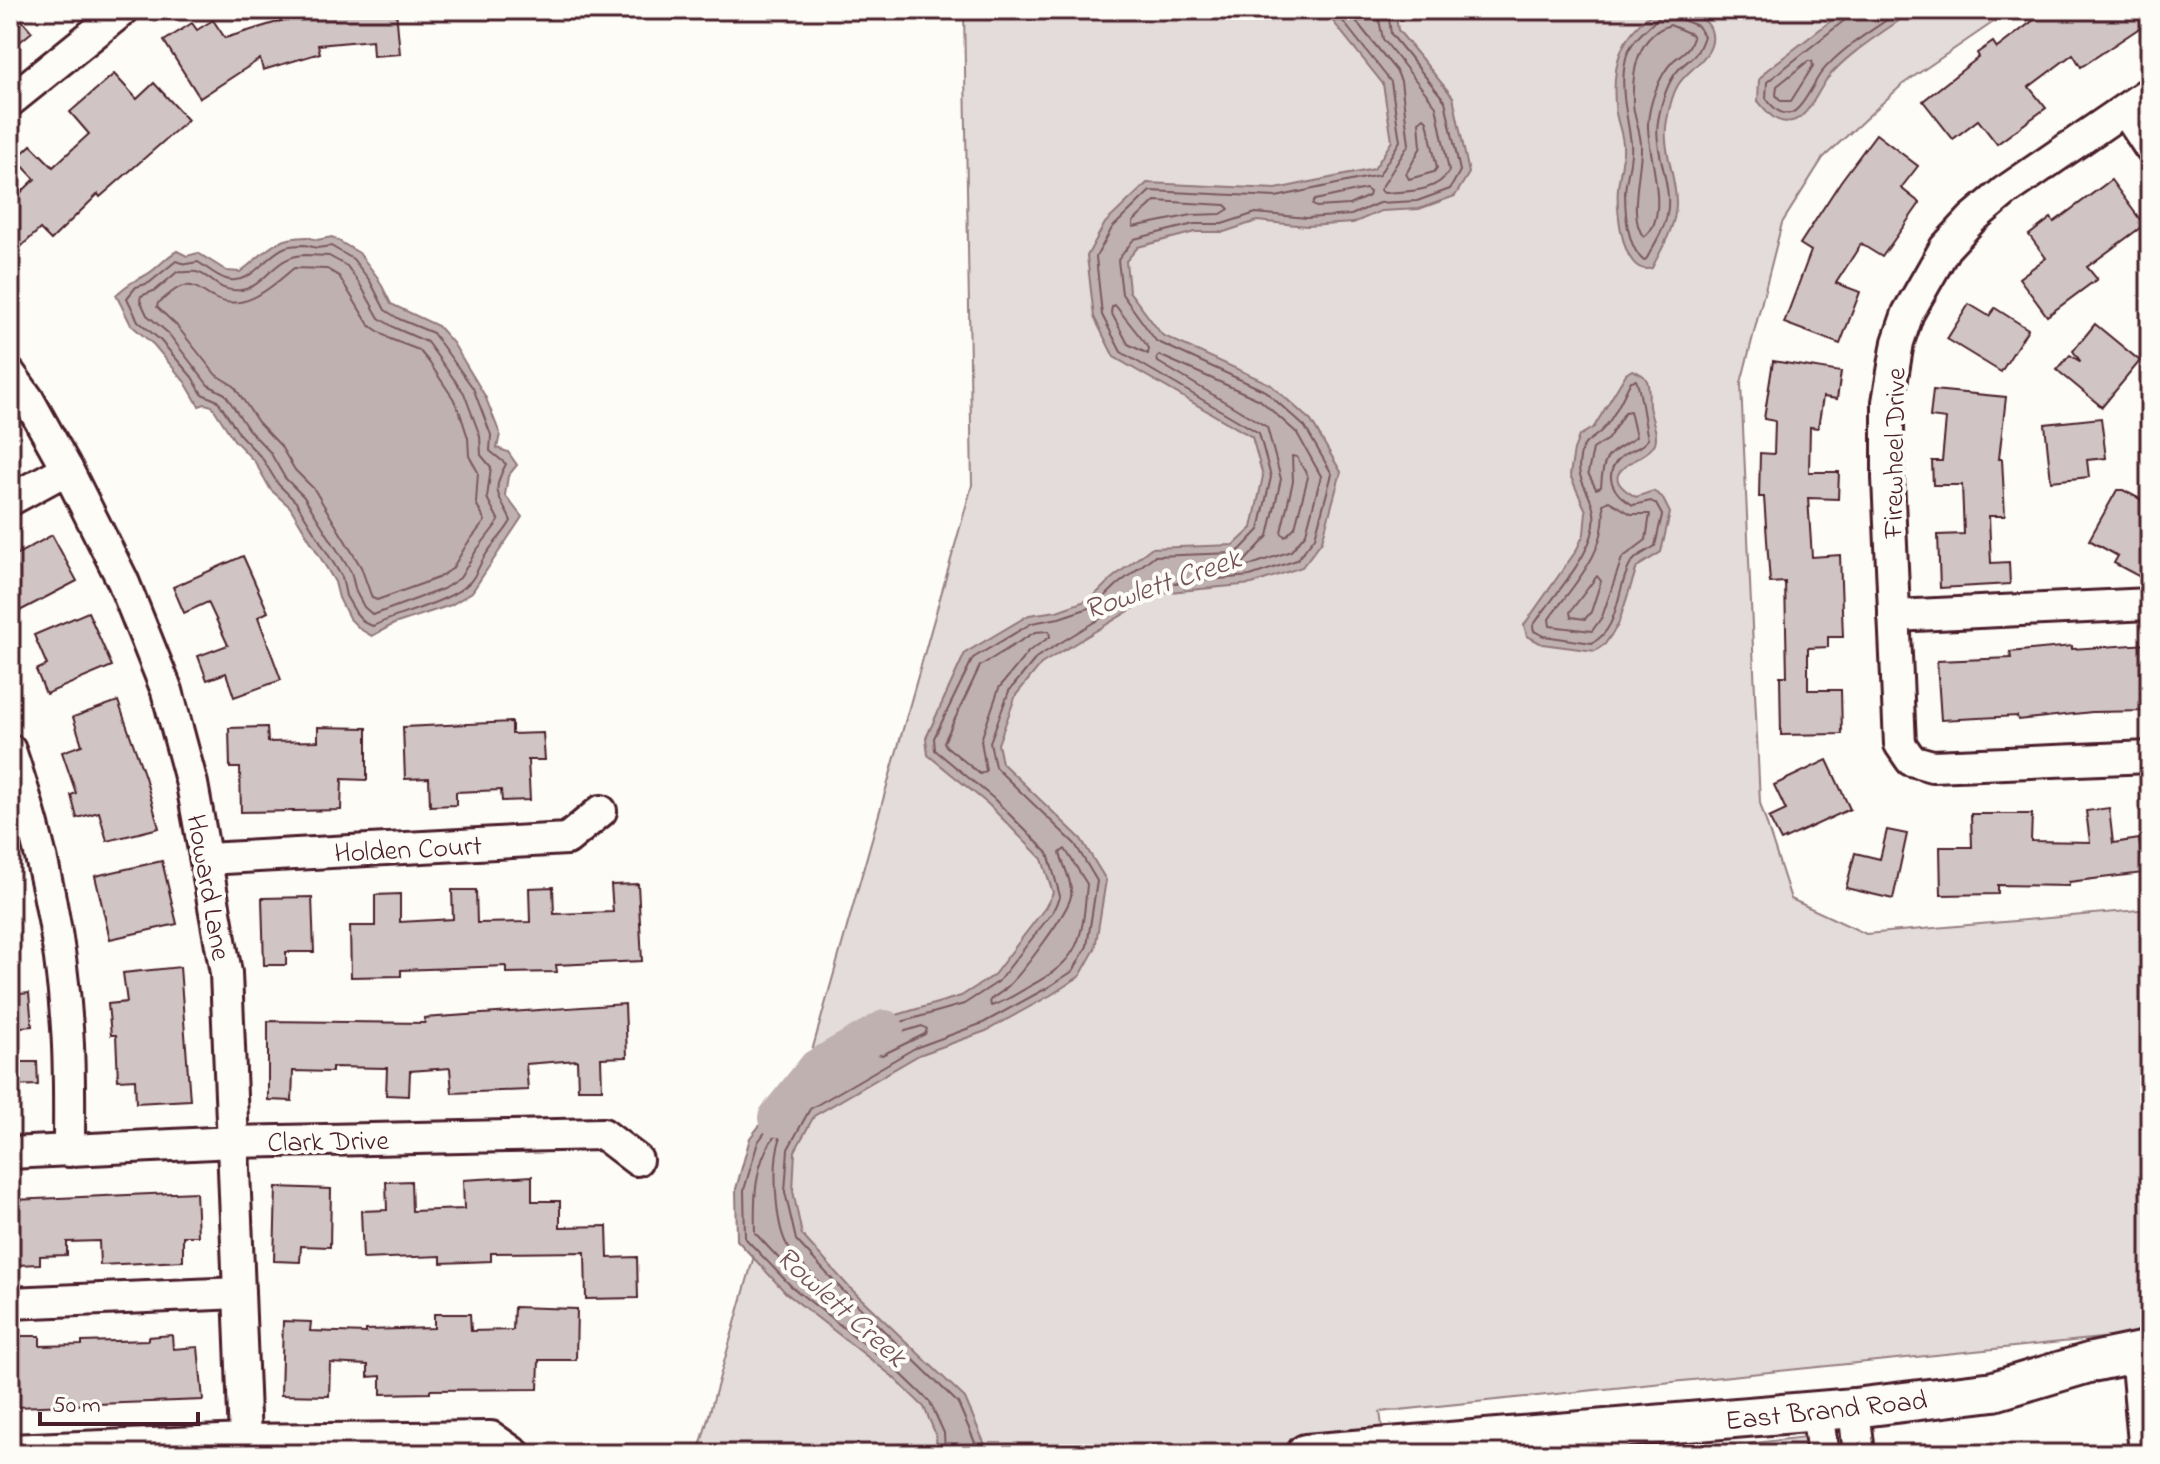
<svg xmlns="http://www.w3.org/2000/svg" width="2160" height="1464" viewBox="0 0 2160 1464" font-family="'Indie Flower',sans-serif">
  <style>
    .green { fill: #e3dcda; stroke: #967e82; stroke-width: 2 }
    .water { fill: #c0b1b1; stroke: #91777b; stroke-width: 2 }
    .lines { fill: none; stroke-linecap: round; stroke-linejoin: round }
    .shore { stroke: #795961; stroke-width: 2 }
    .river { stroke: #c0b1b1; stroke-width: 38 }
    .building { fill: #d0c5c4; stroke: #4a1f2b; stroke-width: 2 }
    .minor-casing { stroke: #4a1f2b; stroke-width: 36 }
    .major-casing { stroke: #4a1f2b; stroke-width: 44 }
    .minor { stroke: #fdfcf7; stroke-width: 30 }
    .major { stroke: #fdfcf7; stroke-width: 38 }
    .labels { text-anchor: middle; stroke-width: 8; stroke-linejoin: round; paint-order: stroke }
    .street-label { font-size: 28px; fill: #4a1f2b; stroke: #fdfcf7 }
    .water-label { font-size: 30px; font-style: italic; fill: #73525a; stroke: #fdfcf7 }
  </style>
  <rect width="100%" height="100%" fill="#fdfcf7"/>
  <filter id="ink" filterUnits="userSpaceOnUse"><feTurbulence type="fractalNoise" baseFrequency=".0125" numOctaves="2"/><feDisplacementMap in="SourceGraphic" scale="16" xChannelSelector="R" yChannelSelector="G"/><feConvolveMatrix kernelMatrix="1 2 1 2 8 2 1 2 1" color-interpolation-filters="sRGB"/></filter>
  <g filter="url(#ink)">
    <g class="green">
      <path d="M964,10H2011L1903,84L1823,158L1782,223L1741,383L1760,803L1791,899L1866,934L2150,909V1333L1380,1412L1386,1454H698L972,485Z"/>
      <path d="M1805,1437L1807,1454H1663Z"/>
    </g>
    <g class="water">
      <path d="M1324,10H1395L1398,30L1453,97L1469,173L1455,196L1419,209L1381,211L1353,223L1307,226L1257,221L1224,232H1195L1138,247L1126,261L1129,291L1162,335L1270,384L1311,421L1341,472L1322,541L1302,567L1252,584L1159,593L1041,664L1016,695L998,744L1002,763L1081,839L1106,880L1095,949L1080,976L1051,995L986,1031L919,1055L814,1116L795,1151L793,1191L802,1235L848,1286L965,1398L989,1454H937L936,1435L924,1407L892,1376L786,1293L737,1240L736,1189L750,1138L776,1104L890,1017L961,996L993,976L1045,908L1053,893L1042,859L988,804L928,755L926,738L965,653L1029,615L1057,611L1091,599L1111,579L1151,548L1234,545L1252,528L1263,476L1252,437L1114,357L1094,317L1087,256L1105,223L1147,183L1276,189L1374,169L1392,141L1383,84Z"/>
      <path d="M1657,10C1673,10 1706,13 1711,30C1719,55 1688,68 1678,85C1672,95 1669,109 1667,120C1661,148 1677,177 1676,205C1675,228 1662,248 1652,268C1622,278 1616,208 1618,189C1619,175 1624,160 1623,146C1623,132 1615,119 1615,104C1612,62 1621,34 1657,10Z"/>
      <path d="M1845,10H1914C1887,30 1847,53 1827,79C1817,92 1809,117 1792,121C1776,125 1767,112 1758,101L1759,80L1767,70Z"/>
      <path d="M307,237L317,240L332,237L359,253L378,278L391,304L438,326L453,343L485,396L500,434L497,448L508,452L517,465L508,476L505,495L522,517L472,592L451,605L394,624L372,636L360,629L349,618L339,598L335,582L290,507L271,490L255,462L234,440L212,406L205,404L199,406L185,382L154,345L131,325L116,295C128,284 131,283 144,276C157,270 164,258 177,251L187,256L198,253L227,271L240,272C265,254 272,237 307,237Z"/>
      <path d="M1632,370C1638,372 1645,375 1647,381C1650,388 1648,398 1649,406C1650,416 1659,433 1655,443C1650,460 1587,470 1636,497L1653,491L1662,497L1670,513L1661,552L1637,567L1618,625L1605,644L1595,651L1542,644L1527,636L1524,625L1576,551L1584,534L1586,511L1570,475L1574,450L1579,436L1594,427L1626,374Z"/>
    </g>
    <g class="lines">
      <g class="shore">
        <path d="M1347,10L1397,72L1401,81L1409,144L1380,190L1384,193C1407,191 1437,193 1449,171L1436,106L1383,39L1377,10"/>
        <path d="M1661,10C1659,24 1632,34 1626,58C1619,88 1627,113 1631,143C1633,159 1626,176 1625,192C1625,212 1627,247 1644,261L1647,258C1653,246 1663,232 1666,219C1675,187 1653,153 1658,121C1661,104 1667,82 1679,69C1694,54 1696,59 1704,36L1698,26L1680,19L1677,10"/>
        <path d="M1849,10L1846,19L1767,82L1766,98C1772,107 1780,116 1791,113C1802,110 1814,82 1821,73C1842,47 1875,29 1901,10"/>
        <path d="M1670,25L1691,34L1693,38C1689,51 1683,52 1673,61C1659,75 1649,104 1648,124C1647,154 1672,217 1644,237C1627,218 1642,169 1641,146C1641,131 1633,117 1633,102C1632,71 1638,35 1670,25Z"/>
        <path d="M1808,61H1812L1813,66L1791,101H1781L1776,95L1777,86Z"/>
        <path d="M1424,118L1427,121L1437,168L1434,172L1409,179L1406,174L1421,147L1419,122Z"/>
        <path d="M1366,189L1370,192L1369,196L1349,205L1316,207L1312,204L1315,200Z"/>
        <path d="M1155,201L1225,205L1229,209L1221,214L1192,215L1133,227V222Z"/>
        <path d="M305,245L317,248L331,246L353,259L370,281L385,310L399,319L433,333L473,388L491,435L490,451L506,464C490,494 499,494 511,521C504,534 493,543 485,556C479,565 477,574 470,582C451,602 399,613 373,626L365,623L356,613L346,596L342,577L296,502L278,484L262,458L240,435L218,401L202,394L192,377L160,340L138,321L127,298L136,287L149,283L176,261L186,264L198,262C206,267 216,276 226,279C252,287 265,254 286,247C292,245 299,245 305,245Z"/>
        <path d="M305,255L329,256L347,266L361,286L379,318L395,328L427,342L464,393L480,436L481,455L491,467L487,498L499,521L476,551L460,578L443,589L373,615L364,607L356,592L351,572L304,497L285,478L270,452L248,429L225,394L208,385L168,333L147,315L140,300L141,296L156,290L177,272C183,273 190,271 196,272C212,275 216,293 241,290C266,287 274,255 305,255Z"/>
        <path d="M294,268L327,269L339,276L369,325L390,339L419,350L429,362L453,398L460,413L468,438L469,456L478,472L476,503L485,521L467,544L452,569L438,578L377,600L372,598L361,567L314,489L295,470L280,445L258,422L234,386L216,375L177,326L157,307L158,303C166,298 175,287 184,286C196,284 202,292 212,297C244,315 272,286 294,268Z"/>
        <path d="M1115,305L1149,348L1148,354L1128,344L1111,312L1112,307Z"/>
        <path d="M1159,355L1260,400L1297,433L1321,476L1306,533L1291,551L1248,566L1243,563L1268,536L1281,479L1267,427L1158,362L1157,358Z"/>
        <path d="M1636,380C1640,386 1645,427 1648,439C1641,450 1629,449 1621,457C1601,475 1614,495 1633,505L1651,501L1656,504L1662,515L1655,546C1647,552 1634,556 1630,565C1616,589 1620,629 1592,643L1544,636L1534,631L1533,626C1552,596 1604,545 1593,508C1587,484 1573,479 1582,450C1585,441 1591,440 1599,433C1613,421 1622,398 1631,381Z"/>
        <path d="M1630,411L1636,437C1610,455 1603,451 1601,487L1596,489L1588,473L1593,449L1608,439L1625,412Z"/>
        <path d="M1292,456L1297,457L1308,477L1295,527L1285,537L1281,532L1293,481Z"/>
        <path d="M1609,501L1631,514H1650L1646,540L1622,558L1602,617L1592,631L1550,626L1549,619C1574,584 1609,550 1603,504Z"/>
        <path d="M1597,576L1601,581L1591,612L1585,619L1571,617L1570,612Z"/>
        <path d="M1049,631L1050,637L1029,651L999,688L981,740L986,771L980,774L946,746L944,742L980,666L1035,632Z"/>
        <path d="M1065,849L1087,884C1082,939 1082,958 1030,986C1018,993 1005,1002 991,1006L990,1000C995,996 1001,993 1005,989C1020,976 1068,913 1071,896C1073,883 1063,865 1060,853Z"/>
        <path d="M922,1026L927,1029L925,1034L882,1055L877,1054L878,1049L899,1033Z"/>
        <path d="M778,1136L780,1140C772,1162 775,1224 787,1245C799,1265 822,1284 838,1301L836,1307L799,1280L755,1233C754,1201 754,1163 774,1137Z"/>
        <path d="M945,1454L944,1433L930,1402L897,1370L792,1287L745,1238L744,1190L758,1142L782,1109L894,1024L964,1004L998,982L1052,913L1060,896L1048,853L993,798L935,750L934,738L973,658L1032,623L1059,618L1095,606L1117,585L1154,556L1234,553L1240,550L1259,530L1271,477L1259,433L1121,352L1102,315L1096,257L1112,228L1150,191L1276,197L1379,175L1400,141L1391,82L1334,10"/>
        <path d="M980,1454L958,1403L843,1291L796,1240L785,1192L788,1149L810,1109L915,1048L983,1023L1047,988L1073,971L1087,946L1097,881L1075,844L995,767L990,742L1009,691L1037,657L1155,585L1250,576L1297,560L1315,537L1332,474L1305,427L1265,391L1156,341L1122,294L1118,260L1134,239L1194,224H1222L1256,213L1307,218L1351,215L1379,203L1417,201L1450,189L1460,171L1445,101L1391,34L1388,10"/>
      </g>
      <path class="river" d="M777,1118L817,1068L885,1029"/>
    </g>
    <g class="building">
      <path d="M10,10H13L32,32L10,50Z"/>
      <path d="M281,10H396L400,54L373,56L372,40L318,45L320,53L263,70L260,59L200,98L164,41L192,23L197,30L213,20L225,38L284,20Z"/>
      <path d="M2047,10H2150V21L2081,67L2073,54L2029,87L2046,108L1997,144L1978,120L1953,139L1923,101L1979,57L1977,53L1993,42L1997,48Z"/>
      <path d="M114,74L137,99L154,83L188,120L100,197L98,194L51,240L40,229L10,257V203L35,179L16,159L31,145L53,167L89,134L70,112Z"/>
      <path d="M1876,134L1918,166L1901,188L1920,203L1882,257L1861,244L1836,283L1860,292L1840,344L1784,323L1811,251L1800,244L1841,181Z"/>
      <path d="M2111,180L2144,225L2087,267L2097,279L2047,316L2019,278L2046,258L2029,235L2051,218L2054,222Z"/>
      <path d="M1969,304L1989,316L1995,308L2028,329L2001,372L1947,339Z"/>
      <path d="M2095,324L2140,361L2102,407L2057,370L2070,355L2081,362L2073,351Z"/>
      <path d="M1773,361L1841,372L1837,399L1823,397L1818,428L1810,427L1809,472H1839L1838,499L1808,498L1812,557L1840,555L1843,637H1828V647L1808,648V690H1841L1842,734L1781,735L1780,676H1787L1785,582L1770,583L1764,497H1759L1760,453L1774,454L1775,421L1764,419Z"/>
      <path d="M1933,390L2006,397L1999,459H2002L2005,516H1989L1991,563L2009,562L2010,584L1940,588L1938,535L1964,534L1962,485H1933L1932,461H1942L1946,419L1930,417Z"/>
      <path d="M2101,418L2106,458L2087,460L2089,477L2051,481L2045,424Z"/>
      <path d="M2117,490H2123L2150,504V531L2141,548L2150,553V558L2140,577L2114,563L2118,556L2089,540Z"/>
      <path d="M52,535L77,581L10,616V558Z"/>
      <path d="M243,556L268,612L258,617L281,680L234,697L226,673L207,680L198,656L228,645L208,602L184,613L173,587Z"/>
      <path d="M88,612L112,666L46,694L36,670L47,665L34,635Z"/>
      <path d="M2148,644L2150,711L2092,712L2018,720L2017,716L1941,720L1937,661L2011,658L2010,652L2072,646V649Z"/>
      <path d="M118,701L145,777L159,828L107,841L99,812L77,818L71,795L76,793L62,752L82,745L73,717Z"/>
      <path d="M512,722V734L543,733L545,760H528L530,800L502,801L501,790L456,792V805L430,806L429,778L405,779L403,727Z"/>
      <path d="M267,727L268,742L318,741V727L367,728V780L342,779L341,810L241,812L240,768H230L229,728Z"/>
      <path d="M1827,760L1850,809L1781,841L1769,818L1786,810L1774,785Z"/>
      <path d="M2109,808L2113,843L2139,839L2144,873L2069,882V886L1998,885V894L1941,895L1940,847H1972L1971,814H2032L2031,841L2090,842L2086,811Z"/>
      <path d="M1887,830L1907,834L1893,899L1846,888L1855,853L1880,859Z"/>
      <path d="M162,861L177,924L110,939L95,876Z"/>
      <path d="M638,884L642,961L556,965L557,972L506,973V966L401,970V976L351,977L350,926H375V895L400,894V922L453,919L452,890H476L477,923L530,922L529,888L553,887L554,914L613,912L611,885Z"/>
      <path d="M312,897L314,952H286V965H264L262,898Z"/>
      <path d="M180,967L190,1100L136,1103L135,1079L118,1080L116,1035H111L108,1004L127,1002L123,973Z"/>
      <path d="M29,993L32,1026L10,1028V995Z"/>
      <path d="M625,1004L627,1057L601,1058L602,1089H578L577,1060L526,1064L528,1090L452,1093L450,1068L410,1071L409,1096L386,1095L387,1068L332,1067V1072L293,1071L292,1101L268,1100V1021L425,1023L424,1018Z"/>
      <path d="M10,1062H37L38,1085L10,1086Z"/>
      <path d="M532,1176V1201H560V1227L607,1226L608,1258L637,1257L638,1298L586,1299L585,1252L491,1253V1261L441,1263V1256L363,1259L361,1211L387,1210L386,1182L411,1181L412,1211L464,1209L463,1180Z"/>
      <path d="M276,1187L331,1189L330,1247L301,1246L300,1262L274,1261Z"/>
      <path d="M196,1192L198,1236H183V1261L100,1265L99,1241L67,1242V1255L40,1256V1264L16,1265L13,1200Z"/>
      <path d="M514,1307L577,1309L576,1360H539L538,1389L430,1390V1393L381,1394V1376L368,1377V1365L330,1363L329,1396L281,1395L283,1321L311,1322L310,1331L366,1333V1330L434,1328V1314H470L471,1331L513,1330Z"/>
      <path d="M172,1335L173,1349L198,1347L203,1400L16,1407L15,1336H40V1346L82,1345V1342L148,1340V1337Z"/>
    </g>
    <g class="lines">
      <g class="minor-casing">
        <g id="minor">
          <path d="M2150,92L2004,192L1972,219L1945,248L1908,313L1898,342L1888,402V478L1900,744L1911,760L1932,766L2150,757"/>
          <path d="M10,101L123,10"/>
          <path d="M2125,110L2150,148"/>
          <path d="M10,374L28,399L67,469L123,581L167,691L192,784L226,973L245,1440"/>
          <path d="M10,500L67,469"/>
          <path d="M1894,616L2150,604"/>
          <path d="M10,750C40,838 61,934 67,1028C70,1068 69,1110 69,1151"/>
          <path d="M206,859L567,839L601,811"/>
          <path d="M10,1153L233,1142L603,1134L637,1160"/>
          <path d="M10,1303L239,1293"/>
          <path d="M2136,1353L2145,1454"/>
          <path d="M1854,1408L1859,1454"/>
          <path d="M1817,1411L1823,1454"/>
          <path d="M10,1450L245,1440L491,1437L515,1454"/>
        </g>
      </g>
      <g class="major-casing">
        <path id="major" d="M1306,1454L1854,1408L1994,1391L2092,1362L2150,1350"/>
      </g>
      <use href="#minor" class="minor"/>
      <use href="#major" class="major"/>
    </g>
  </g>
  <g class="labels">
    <g class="street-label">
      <text transform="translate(1893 453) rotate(-89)" y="10">Firewheel Drive</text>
      <text transform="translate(408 848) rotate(-3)" y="10">Holden Court</text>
      <text transform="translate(210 887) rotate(80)" y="10">Howard Lane</text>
      <text transform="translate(328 1140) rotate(-1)" y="10">Clark Drive</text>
      <text transform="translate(1826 1409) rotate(-6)" y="10">East Brand Road</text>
    </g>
    <g class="water-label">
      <text transform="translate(1162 583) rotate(-19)" y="10">Rowlett Creek</text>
      <text transform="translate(842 1306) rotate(42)" y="10">Rowlett Creek</text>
    </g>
  </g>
  <rect width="2160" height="1464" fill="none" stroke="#fdfcf7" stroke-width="40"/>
  <rect x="20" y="20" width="2120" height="1424" fill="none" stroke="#4a1f2b" stroke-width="3" filter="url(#ink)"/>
  <path d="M40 1412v12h158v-12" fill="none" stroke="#4a1f2b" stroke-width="4"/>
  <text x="52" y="1412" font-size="24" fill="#4a1f2b" stroke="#fdfcf7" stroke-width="6" paint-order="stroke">50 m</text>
</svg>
